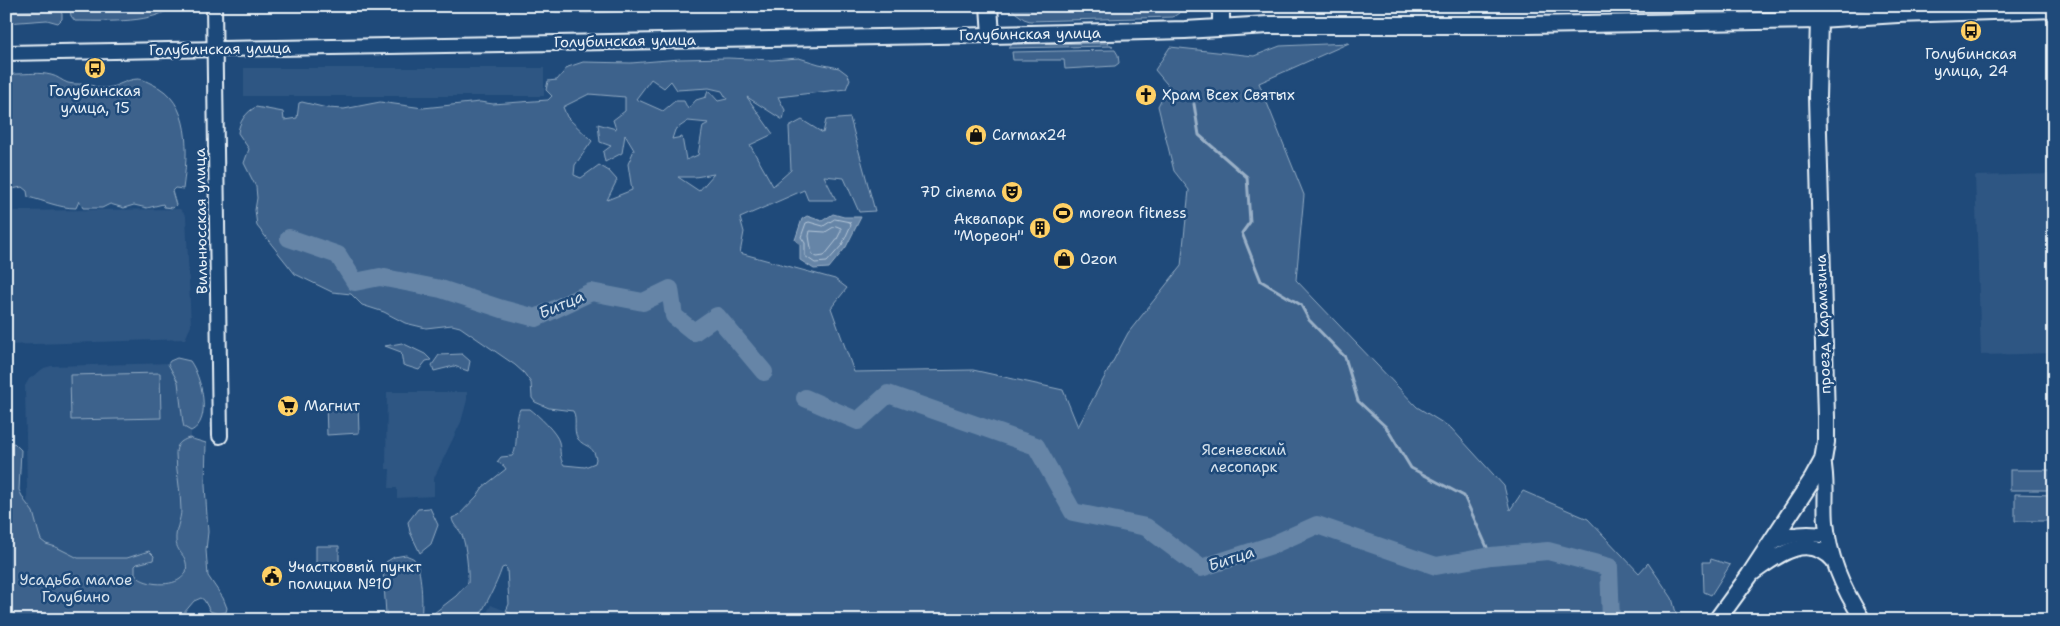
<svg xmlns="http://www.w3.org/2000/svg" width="2060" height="626" viewBox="0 0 2060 626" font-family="'Shantell Sans',sans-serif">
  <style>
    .built { fill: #2e5683 }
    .green { fill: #3c628c; stroke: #92aac2; fill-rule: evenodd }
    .water { fill: #6685a7; stroke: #9ab0c7 }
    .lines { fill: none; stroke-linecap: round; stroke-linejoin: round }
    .shore { stroke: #b4c6d8; stroke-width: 1 }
    .stream { stroke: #9ab0c7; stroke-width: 3 }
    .river { stroke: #6685a7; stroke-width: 18 }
    .minor-casing { stroke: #e8f1f8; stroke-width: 18 }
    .major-casing { stroke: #e8f1f8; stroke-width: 20 }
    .minor { stroke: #1f4a7a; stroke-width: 14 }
    .major { stroke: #1f4a7a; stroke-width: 16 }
    .labels { text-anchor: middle; stroke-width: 5; stroke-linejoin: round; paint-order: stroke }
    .street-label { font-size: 15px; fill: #e8f1f8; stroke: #1f4a7a }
    .poi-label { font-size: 15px; fill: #e8f1f8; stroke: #1f4a7a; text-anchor: start }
    .park-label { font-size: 15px; fill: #d7e3ed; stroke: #1f4a7a }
    .water-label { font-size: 16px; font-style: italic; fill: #d4e1ec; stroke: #1f4a7a }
  </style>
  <rect width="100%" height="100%" fill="#1f4a7a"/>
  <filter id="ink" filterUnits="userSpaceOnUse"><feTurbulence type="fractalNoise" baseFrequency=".02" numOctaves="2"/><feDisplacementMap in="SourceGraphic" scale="10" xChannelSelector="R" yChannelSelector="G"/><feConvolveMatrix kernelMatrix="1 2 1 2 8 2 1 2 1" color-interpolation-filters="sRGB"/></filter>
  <g filter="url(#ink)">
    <g class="built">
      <rect x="244" y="68" width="300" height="28"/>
      <path d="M2054,174V353L1981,355L1975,176Z"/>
      <path d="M180,209L186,216L191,326L185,339L6,345V211Z"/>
      <path d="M175,363L190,385L194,580L154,596L28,537L25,386L29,379L44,368L51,366Z"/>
      <path d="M387,392H467V400L461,422L434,478V496L397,498V488H389L390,469H386Z"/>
      <path d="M491,605L506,611L524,620H483Z"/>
    </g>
    <g class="green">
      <path d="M133,6H170V9C147,24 102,21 75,21L71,16L70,10L133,9Z"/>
      <path d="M545,6H670L652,10L587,13L555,12Z"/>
      <path d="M1180,8L1179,13L1173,17L1030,21L1024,19L1012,10Z"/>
      <path d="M60,10L62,14V19L58,23L47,20L6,23V11Z"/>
      <path d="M1106,43L1113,46L1008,48L1013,44Z"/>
      <path d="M1349,43L1259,83L1304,195L1296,280L1417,407L1451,428L1504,486L1510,510L1523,491L1588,519L1639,573L1648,563L1672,598L1678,620H524L506,611L509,604L507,569L505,567L502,568C496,586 486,603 478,620H425L456,596L468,583C469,574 466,544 462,535C459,528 453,526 452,518L459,515L477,496L483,487L506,469L504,466L497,462L501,457L512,456C519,449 514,422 520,409H530C538,415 557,433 559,442C561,451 559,458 564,465L585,467L595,463L596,459C593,444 585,448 578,439C572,430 578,419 573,411L549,408L535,402L532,398L531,383L524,373L515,365L460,327L452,325L426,328L405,323L384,312L362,305L351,294L332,292L295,274L257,226L255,210L257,198L256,187L244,163L249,149L238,133C239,122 246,112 256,107L283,112L284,120L297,118L299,103L302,102L327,108L344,109L380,102L423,108L480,102L493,104L548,100L552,96L546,90L548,81L557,80L568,67L583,62L631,63L680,59L728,58L772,60L799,58L819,64L839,68L847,74L850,79L846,89L778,97L785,110L783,120L747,97L773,134L750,145L773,186L791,170L789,127L802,120L823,133L826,120L850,118L875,211L859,212L844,178L824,176L836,200H808L804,190L740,218L744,232L740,253L835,279L847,288L831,308L854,372L973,370L1063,390L1078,427L1128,333L1181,266L1189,190L1174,171L1158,106L1164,94L1172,90L1155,70L1170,47L1254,56L1280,46ZM651,79L664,88L671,81L677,90L709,88L722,91L727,99L718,101L708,90L706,97L696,100L688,109L684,101H675L663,111L636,99ZM589,94L625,97V111L613,120L616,129L598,124L600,142L611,146L603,152L605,162L622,153L625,135L634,150L628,164L632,190L607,200L617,180L609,171L599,165L581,178L574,175L575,165L592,141L567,117L563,107ZM688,121L709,123L703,126L698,155L686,160L682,137L672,139L675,130ZM714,174L699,191L678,177H695Z"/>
      <path d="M1115,50L1118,55L1119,63L1115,66L1065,69L1064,60H1013L1012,52Z"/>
      <path d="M16,74C28,74 39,72 51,75C57,76 62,81 68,83C75,85 84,83 91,85C95,86 97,88 102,88C115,89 125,79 138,79C143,79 148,82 152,84C192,101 188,153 183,189L175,188L172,191L176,205L173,208L164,207L163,204L147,208L134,205L124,208L110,204L102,208H83L79,201L76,208C59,208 45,201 28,197L27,191L22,187L12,189L6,199V75Z"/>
      <path d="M402,343L425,354L431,360L426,361L419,370L403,365L401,352L385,346Z"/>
      <path d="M462,354L470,361L468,371L454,366L434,371L432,365L439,355Z"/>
      <path d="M177,358L190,361C201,376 213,421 191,431L184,427L183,423L178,382L168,364L170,361Z"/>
      <path d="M160,373L161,418L71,420L70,375Z"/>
      <path d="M358,403L359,433L327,435L326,404Z"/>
      <path d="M189,438L206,443L205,485L208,532L206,550L208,576L223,598L227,608L226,612L218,614L210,611L204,600L201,598L194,601L178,620H6V446L14,443L21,450L19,490L24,500L33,512L39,534L41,540L46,544L56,547L78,558H127L149,551L154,556L153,560L137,564L135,566V574C141,585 170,587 180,579C182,578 184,575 186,573C189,554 177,555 176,541C175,530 181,520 181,510C181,491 176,473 176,454C176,445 180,441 189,438Z"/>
      <rect x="2010" y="470" width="44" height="20"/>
      <path d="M2015,494L2052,495V521H2015Z"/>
      <path d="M430,508L438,525L431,544L420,553L410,532L408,522L418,509Z"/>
      <path d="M316,546H339V565L316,566Z"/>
      <path d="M406,555C409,557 412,557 414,559C422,566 423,608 421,619L390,620L386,614L383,570L386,562L394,557Z"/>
      <path d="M1711,559L1730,565L1711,595L1704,592L1703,562H1710Z"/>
    </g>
    <path class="water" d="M833,214L844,217H861L846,247L829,268L814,269L800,260V244L795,240L802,219L807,216L822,221Z"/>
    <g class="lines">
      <g class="shore">
        <path d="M835,219L850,222L851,225L842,245L827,262L815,263L805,256V243L801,237L806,223L809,222L823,226Z"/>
        <path d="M836,226L841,228V231L836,241L824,256L817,257L812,254L809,236L810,231L825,232Z"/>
      </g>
      <path class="stream" d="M1194,104L1199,135L1247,177L1250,222L1242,233L1261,281L1301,305L1309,320L1345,357L1358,401L1386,427L1411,468L1464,496L1491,556"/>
      <g class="river">
        <path d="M289,238L338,255L355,282L380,277L441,289L502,309L536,318L591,292L643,302L670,289L674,316L694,332L717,316L764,372"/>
        <path d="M805,398L858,421L888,394L1036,446L1073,512L1146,527L1201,568L1272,545L1317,525L1436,566L1491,556L1548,551L1609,567L1611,620"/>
      </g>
      <g class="minor-casing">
        <g id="minor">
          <path d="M214,6L220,436"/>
          <path d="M1819,20L1898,15L2054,10"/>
          <path d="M6,53L991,35"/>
          <path d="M1823,460C1828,483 1824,500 1826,522C1829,557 1844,591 1863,620"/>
          <path d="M1770,544C1787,534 1808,532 1828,536"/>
          <path d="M1753,573C1778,555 1808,532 1834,561"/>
        </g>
      </g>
      <g class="major-casing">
        <g id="major">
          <path d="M989,6L991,35L1185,30L1268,25H1529L1819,20"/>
          <path d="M1221,28V6"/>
          <path d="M1717,620L1749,576L1812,480L1823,460L1826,442V417L1817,97L1819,20L1825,6"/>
        </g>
      </g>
      <use href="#minor" class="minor"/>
      <use href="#major" class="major"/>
    </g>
  </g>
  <defs>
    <g id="bus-disc" transform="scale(1.125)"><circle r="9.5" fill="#ffd166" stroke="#1f4a7a"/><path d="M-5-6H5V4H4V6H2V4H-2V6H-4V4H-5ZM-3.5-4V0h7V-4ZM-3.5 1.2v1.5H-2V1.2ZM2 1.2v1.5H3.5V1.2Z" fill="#111"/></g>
    <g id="church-disc" transform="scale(1.125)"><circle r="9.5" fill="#ffd166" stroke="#1f4a7a"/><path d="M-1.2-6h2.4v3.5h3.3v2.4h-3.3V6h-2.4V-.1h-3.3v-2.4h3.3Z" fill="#111"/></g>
    <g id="shop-disc" transform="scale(1.125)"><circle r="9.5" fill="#ffd166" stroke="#1f4a7a"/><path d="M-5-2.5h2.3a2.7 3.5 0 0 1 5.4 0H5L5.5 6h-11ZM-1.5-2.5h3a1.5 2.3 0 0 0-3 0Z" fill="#111"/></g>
    <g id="theatre-disc" transform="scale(1.125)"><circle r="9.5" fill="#ffd166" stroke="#1f4a7a"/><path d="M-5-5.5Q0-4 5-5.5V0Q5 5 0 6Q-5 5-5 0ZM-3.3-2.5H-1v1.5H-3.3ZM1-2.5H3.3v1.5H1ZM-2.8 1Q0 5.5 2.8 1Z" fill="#111"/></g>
    <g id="stadium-disc" transform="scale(1.125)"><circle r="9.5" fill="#ffd166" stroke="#1f4a7a"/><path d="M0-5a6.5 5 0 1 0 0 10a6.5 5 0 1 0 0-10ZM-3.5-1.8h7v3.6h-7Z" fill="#111"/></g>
    <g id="building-disc" transform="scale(1.125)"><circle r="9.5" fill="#ffd166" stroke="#1f4a7a"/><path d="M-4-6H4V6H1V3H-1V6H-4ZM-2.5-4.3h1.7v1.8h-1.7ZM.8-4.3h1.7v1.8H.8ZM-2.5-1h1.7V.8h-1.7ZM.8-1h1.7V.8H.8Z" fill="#111"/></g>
    <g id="supermarket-disc" transform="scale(1.125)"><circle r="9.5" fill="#ffd166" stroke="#1f4a7a"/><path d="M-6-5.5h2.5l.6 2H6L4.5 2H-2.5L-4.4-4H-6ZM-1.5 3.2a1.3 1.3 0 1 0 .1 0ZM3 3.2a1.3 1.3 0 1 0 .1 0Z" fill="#111"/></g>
    <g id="civic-disc" transform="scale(1.125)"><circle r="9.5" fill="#ffd166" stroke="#1f4a7a"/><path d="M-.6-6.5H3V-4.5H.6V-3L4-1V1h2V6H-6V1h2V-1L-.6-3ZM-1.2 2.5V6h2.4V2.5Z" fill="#111"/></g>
  </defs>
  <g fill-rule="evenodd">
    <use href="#bus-disc" x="1971" y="31"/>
    <use href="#bus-disc" x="95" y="68"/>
    <use href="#church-disc" x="1146" y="95"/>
    <use href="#shop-disc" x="976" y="135"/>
    <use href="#theatre-disc" x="1012" y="192"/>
    <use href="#stadium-disc" x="1063" y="213"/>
    <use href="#building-disc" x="1040" y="228"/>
    <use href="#shop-disc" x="1064" y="259"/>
    <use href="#supermarket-disc" x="288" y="406"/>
    <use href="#civic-disc" x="272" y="576"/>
  </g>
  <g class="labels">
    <g class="street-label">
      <text transform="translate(1030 34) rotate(-1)" y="5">Голубинская улица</text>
      <text transform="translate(625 41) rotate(-1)" y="5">Голубинская улица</text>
      <text transform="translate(220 49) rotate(-1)" y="5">Голубинская улица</text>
      <text transform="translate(201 221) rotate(-91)" y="5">Вильнюсская улица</text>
      <text transform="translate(1823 324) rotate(-92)" y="5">проезд Карамзина</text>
    </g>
    <g class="poi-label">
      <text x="1971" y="59" text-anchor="middle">Голубинская<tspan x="1971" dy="17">улица, 24</tspan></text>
      <text x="95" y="96" text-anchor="middle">Голубинская<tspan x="95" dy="17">улица, 15</tspan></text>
      <text x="1162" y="100">Храм Всех Святых</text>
      <text x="992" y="140">Carmax24</text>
      <text x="996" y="197" text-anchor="end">7D cinema</text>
      <text x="1079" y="218">moreon fitness</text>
      <text x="1024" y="224" text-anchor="end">Аквапарк<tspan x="1024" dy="17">"Мореон"</tspan></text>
      <text x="1080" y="264">Ozon</text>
      <text x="304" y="411">Магнит</text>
      <text x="288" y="572">Участковый пункт<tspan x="288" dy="17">полиции №10</tspan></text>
    </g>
    <g class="park-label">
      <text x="1244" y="455">Ясеневский<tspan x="1244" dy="17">лесопарк</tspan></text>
      <text x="76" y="585">Усадьба малое<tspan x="76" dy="17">Голубино</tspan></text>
    </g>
    <g class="water-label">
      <text transform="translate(561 304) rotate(-23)" y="6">Битца</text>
      <text transform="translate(1231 558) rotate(-18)" y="6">Битца</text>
    </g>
  </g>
  <rect width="2060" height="626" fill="none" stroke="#1f4a7a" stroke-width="25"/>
  <rect x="12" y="12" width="2035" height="601" fill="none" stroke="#e8f1f8" stroke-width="2" filter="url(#ink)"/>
</svg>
